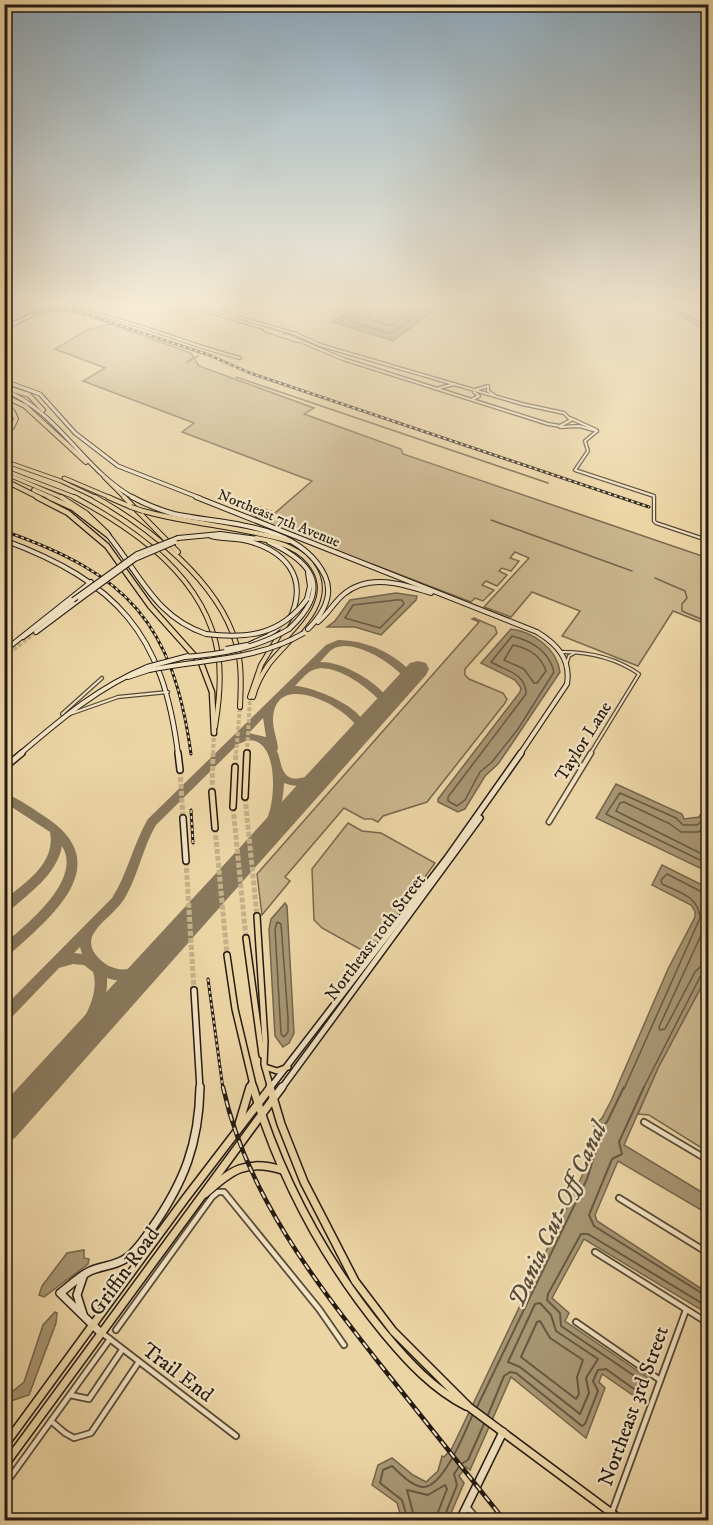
<svg xmlns="http://www.w3.org/2000/svg" width="713" height="1525" viewBox="0 0 713 1525" font-family="'IM FELL DW Pica',serif">
  <style>
    .green { fill: #cab58c; stroke: #786850; stroke-width: 1.5 }
    .water { fill: #a89673; stroke: #74654d; stroke-width: 1.5 }
    .lines { fill: none; stroke-linecap: round; stroke-linejoin: round }
    .shore-far1 { stroke: #665843; stroke-width: 1.5 }
    .shore { stroke: #665843; stroke-width: 2 }
    .stream { stroke: #74654d; stroke-width: 1.5 }
    .taxiway { fill: #88785c; fill-rule: evenodd }
    .runway { fill: #88785c; fill-rule: evenodd }
    .secondary-tunnel-far1 { stroke: #c4b088; stroke-width: 4; stroke-dasharray: 4 2; stroke-linecap: butt }
    .secondary-tunnel { stroke: #c4b088; stroke-width: 5; stroke-dasharray: 5 2; stroke-linecap: butt }
    .primary-tunnel-far1 { stroke: #c4b088; stroke-width: 4; stroke-dasharray: 4 2; stroke-linecap: butt }
    .primary-tunnel { stroke: #c4b088; stroke-width: 5; stroke-dasharray: 5 2; stroke-linecap: butt }
    .street-far2-casing { stroke: #574a38; stroke-width: 4.5 }
    .street-far1-casing { stroke: #574a38; stroke-width: 7 }
    .street-casing { stroke: #574a38; stroke-width: 8 }
    .secondary-far3-casing { stroke: #251b13; stroke-width: 5 }
    .secondary-far2-casing { stroke: #251b13; stroke-width: 6 }
    .secondary-far1-casing { stroke: #251b13; stroke-width: 8 }
    .secondary-casing { stroke: #251b13; stroke-width: 10 }
    .primary-far3-casing { stroke: #251b13; stroke-width: 5 }
    .primary-far2-casing { stroke: #251b13; stroke-width: 6 }
    .primary-far1-casing { stroke: #251b13; stroke-width: 8 }
    .primary-casing { stroke: #251b13; stroke-width: 10 }
    .highway-far1-casing { stroke: #251b13; stroke-width: 6 }
    .highway-casing { stroke: #251b13; stroke-width: 7 }
    .street-far2 { stroke: #f3e4c4; stroke-width: 2 }
    .street-far1 { stroke: #f3e4c4; stroke-width: 4 }
    .street { stroke: #f3e4c4; stroke-width: 4.5 }
    .secondary-far3 { stroke: #f3e4c4; stroke-width: 3 }
    .secondary-far2 { stroke: #f3e4c4; stroke-width: 4 }
    .secondary-far1 { stroke: #f3e4c4; stroke-width: 5 }
    .secondary { stroke: #f3e4c4; stroke-width: 7 }
    .primary-far3 { stroke: #ecd5a5; stroke-width: 3 }
    .primary-far2 { stroke: #ecd5a5; stroke-width: 4 }
    .primary-far1 { stroke: #ecd5a5; stroke-width: 5 }
    .primary { stroke: #ecd5a5; stroke-width: 7 }
    .highway-far1 { stroke: #ecd5a5; stroke-width: 4 }
    .highway { stroke: #ecd5a5; stroke-width: 4.5 }
    .rail-far1-casing { stroke: #251b13; stroke-width: 3 }
    .rail-casing { stroke: #251b13; stroke-width: 4.5 }
    .rail-far1 { stroke: #f3e4c4; stroke-width: 1.5; stroke-dasharray: 3; stroke-linecap: butt }
    .rail { stroke: #f3e4c4; stroke-width: 2; stroke-dasharray: 7; stroke-linecap: butt }
    .secondary-bridge-casing { stroke: #251b13; stroke-width: 6; stroke-linecap: butt }
    .primary-bridge-casing { stroke: #251b13; stroke-width: 6; stroke-linecap: butt }
    .highway-bridge-casing { stroke: #251b13; stroke-width: 6; stroke-linecap: butt }
    .secondary-bridge { stroke: #f3e4c4; stroke-width: 4 }
    .primary-bridge { stroke: #ecd5a5; stroke-width: 4 }
    .highway-bridge { stroke: #ecd5a5; stroke-width: 4 }
    .labels { text-anchor: middle; stroke-width: 4.5; stroke-linejoin: round; paint-order: stroke }
    .far-street-label { font-size: 15px; fill: #251b13; stroke: #f3e4c4 }
    .street-label { font-size: 18px; fill: #251b13; stroke: #f3e4c4 }
    .near-street-label { font-size: 21px; fill: #251b13; stroke: #f3e4c4 }
    .near-water-label { font-size: 24px; font-style: italic; fill: #594c39; stroke: #f3e4c4 }
  </style>
  <rect width="100%" height="100%" fill="#ecd5a5"/>
  <filter id="stains"><feTurbulence type="fractalNoise" baseFrequency=".00333" numOctaves="4"/><feColorMatrix values="0 0 0 0 .2 0 0 0 0 .09 0 0 0 0 .02 0 0 0 .5 -.17"/></filter>
  <radialGradient id="worn" r=".72"><stop offset=".6" stop-color="#630" stop-opacity="0"/><stop offset="1" stop-color="#630" stop-opacity=".3"/></radialGradient>
  <g class="green">
    <path d="M110,324L191,353L199,366L314,408L304,414L401,449L403,454L708,558V625L673,611L638,666L562,636L580,611L532,592L511,617L484,607L529,558L515,552L510,558L519,561L511,571L502,568L499,571L507,575L497,586L486,581L482,585L494,590L483,601L475,598L471,602L372,564H363L270,526L250,513L260,507L275,513L312,481L182,432L194,423L83,381L105,368L55,349L87,330Z"/>
    <path d="M474,618L495,627L497,633L465,669V675L469,679L503,693L507,699L505,703L427,802L383,816L378,822L372,819H364L344,808L285,877L290,881L262,915L257,874L479,622L472,619Z"/>
    <path d="M348,823L362,831L381,833L435,863L372,950L365,952L322,928L314,920L312,869Z"/>
    <path d="M708,974V1152L649,1115L638,1114L658,1068Z"/>
  </g>
  <g class="water">
    <path d="M361,302H445L393,341L332,322Z"/>
    <path d="M396,593L417,596L416,600L381,635L355,627H327L335,621L350,600Z"/>
    <path d="M511,629C534,632 557,649 560,672L509,748L498,764L485,776L465,809L458,812L438,802V799L520,692L521,688L515,680L481,663Z"/>
    <path d="M616,784L682,814L684,819L699,817L704,809L708,811V865L706,871L596,818Z"/>
    <path d="M662,865L704,886H708V974L658,1068L624,1145L708,1196V1214L618,1161L595,1215L597,1221L708,1293V1314L584,1239L552,1298L569,1313L565,1321L648,1378L640,1400L602,1374L599,1382L605,1388L586,1438L511,1377L470,1470L466,1467L459,1476L464,1483L448,1520H402L397,1503L372,1485L378,1465L392,1458L413,1475L426,1482L438,1471L442,1456L444,1457L452,1448L582,1176L591,1146L594,1126L602,1118L611,1101L668,969L695,917V911L691,905L652,885Z"/>
    <path d="M285,903L287,906L294,1033L289,1043L283,1047L275,1036L269,929L271,919Z"/>
    <path d="M84,1250V1258L89,1259L88,1264L44,1297L39,1295L42,1286L67,1253Z"/>
    <path d="M55,1312L57,1313L56,1323L29,1395L5,1403V1394L13,1391L24,1382L43,1325Z"/>
  </g>
  <g class="lines">
    <g class="shore-far1">
      <path d="M364,302L362,308L350,317V321L391,334L435,302"/>
      <path d="M371,302L367,318L390,326L422,302"/>
      <path d="M396,600H402L404,604L380,628L345,618L353,605Z"/>
      <path d="M512,636C532,641 549,651 554,672L518,729L492,762L480,772L465,800L457,806L448,801V797L526,694C526,673 506,671 491,662Z"/>
      <path d="M513,645C528,648 541,656 546,671L537,683H534L524,669L504,660Z"/>
      <path d="M708,816L697,825H683L676,818L620,793L606,814L708,864"/>
      <path d="M708,827L698,832H681L670,824L624,802L620,803L616,811L708,857"/>
      <path d="M708,900L706,902L707,922L659,1027L660,1030L665,1029L695,972L700,967L708,965"/>
      <path d="M277,922L281,924L288,1018V1032L284,1037L281,1034L275,929Z"/>
      <path d="M624,1089L700,918C699,897 679,892 662,884L661,880L667,874L702,892H708"/>
      <path d="M643,1089L700,977L708,973"/>
    </g>
    <g class="shore">
      <path d="M644,1087L619,1142L622,1154L612,1159L589,1215L594,1226L708,1297"/>
      <path d="M540,1303L551,1315L556,1331L598,1359L586,1378L589,1393L580,1414L520,1367L508,1362L535,1304Z"/>
      <path d="M540,1321L550,1338L583,1360L577,1377L579,1394L576,1399L521,1357L537,1322Z"/>
      <path d="M477,1407L587,1179L597,1147L599,1129L607,1122L624,1087"/>
      <path d="M488,1415L504,1376L510,1372L516,1373L582,1426L585,1424L598,1391L593,1381L598,1370L606,1369L634,1389L638,1387L639,1379L561,1326L560,1313L547,1300L548,1294L581,1234H588L708,1307"/>
      <path d="M408,1520L402,1500L380,1483L383,1470L392,1466C400,1473 411,1486 423,1487C443,1488 465,1432 472,1416"/>
      <path d="M415,1520L407,1490L428,1495L445,1485L447,1489L435,1520"/>
      <path d="M443,1520L457,1485L454,1474L461,1464L468,1460L484,1424"/>
    </g>
    <g class="stream">
      <path d="M187,362L198,356"/>
      <path d="M236,377L548,483"/>
      <path d="M491,520L632,571"/>
      <path d="M655,578L685,591L687,598L682,604V611L708,622"/>
    </g>
    <g class="taxiway">
      <path d="M338,640C366,640 398,654 415,677L413,679C405,681 401,673 394,668C381,657 350,639 333,649C328,652 324,658 320,662C341,661 377,681 388,699L381,716L377,717L372,713L378,699L376,697C363,684 332,662 313,670C306,673 300,681 295,686C311,686 363,707 364,725C365,732 360,738 357,743L353,744L348,740L353,732L354,723C338,703 274,671 273,720C273,729 277,739 278,748L277,751C280,757 280,764 283,770C291,788 313,773 324,769L328,770L329,773C319,786 299,789 284,783C283,812 272,833 256,856L252,858L248,856L246,853C254,839 265,828 269,813C275,795 277,748 255,741C249,739 244,742 238,744L156,825C143,847 139,872 127,894C119,911 102,919 94,933C89,940 91,949 96,955C105,967 122,974 136,966C143,962 148,956 156,953L160,955L162,959C153,977 125,985 107,978C109,1014 80,1049 59,1077L54,1079L49,1077L47,1072L49,1067C67,1045 103,1002 93,972L84,965L73,964L59,968L9,1020L4,1022V1007L112,898C128,873 133,844 148,819L326,645ZM263,718L266,737L249,733ZM80,947L82,954L74,953Z"/>
      <path d="M8,795C20,799 33,809 44,816C119,864 51,917 8,956L4,957V944C27,924 83,880 62,846C57,875 28,894 8,912L4,913V900C26,882 56,863 50,832L4,802V796Z"/>
    </g>
    <path class="runway" d="M418,661L426,663L429,669L426,675L15,1138L4,1143V1103L410,663Z"/>
    <path class="secondary-tunnel-far1" d="M4,657L36,632"/>
    <g class="secondary-tunnel">
      <path d="M180,770L183,818"/>
      <path d="M186,861L194,990"/>
    </g>
    <g class="primary-tunnel-far1">
      <path d="M247,753L250,697"/>
      <path d="M213,754L214,733"/>
      <path d="M236,754L240,707"/>
    </g>
    <g class="primary-tunnel">
      <path d="M235,767L236,753"/>
      <path d="M212,792L213,753"/>
      <path d="M245,797L257,916"/>
      <path d="M233,807L246,938"/>
      <path d="M215,828L227,955"/>
    </g>
    <g class="street-far2-casing">
      <g id="street-far2">
        <path d="M178,302L283,334"/>
        <path d="M186,302L296,334L320,345L522,404L564,413L571,420L560,426L548,424L343,359L286,335"/>
        <path d="M651,302L678,312L708,329"/>
        <path d="M47,307L56,302"/>
        <path d="M45,308C108,308 177,342 240,358"/>
        <path d="M265,330L298,341"/>
        <path d="M439,388L455,384"/>
        <path d="M475,390L488,386V391L494,395"/>
        <path d="M473,399L479,396L474,392"/>
        <path d="M570,418L596,430"/>
        <path d="M560,427L579,426L597,431"/>
        <path d="M597,431L585,441L588,451L575,470L654,496V521L656,523L701,538L708,529"/>
        <path d="M562,652C590,652 616,658 639,674L590,754"/>
        <path d="M567,662L569,656L574,653"/>
        <path d="M62,714L102,678"/>
        <path d="M70,714L118,697L168,692"/>
      </g>
    </g>
    <g class="street-far1-casing">
      <path id="street-far1" d="M549,822L591,753"/>
    </g>
    <g class="street-casing">
      <g id="street">
        <path d="M644,1122L708,1160"/>
        <path d="M619,1198L708,1253"/>
        <path d="M595,1252L708,1323"/>
        <path d="M576,1322L660,1380"/>
        <path d="M116,1330L212,1197L218,1192H224L319,1309L344,1345"/>
        <path d="M102,1333L236,1436"/>
        <path d="M70,1395L89,1399L122,1350"/>
        <path d="M51,1421L65,1433L74,1438L91,1433L138,1363"/>
        <path d="M4,1486L110,1339"/>
        <path d="M468,1508L478,1520"/>
        <path d="M612,1512L686,1310"/>
      </g>
    </g>
    <g class="secondary-far3-casing">
      <g id="secondary-far3">
        <path d="M4,317L40,302"/>
        <path d="M4,329L45,308"/>
        <path d="M4,381L40,394L75,433L118,466L200,498"/>
        <path d="M4,390C59,412 83,470 134,498"/>
      </g>
    </g>
    <g class="secondary-far2-casing">
      <g id="secondary-far2">
        <path d="M132,497C145,504 160,510 174,514C225,525 299,522 325,576C334,596 322,615 308,629"/>
        <path d="M196,497L537,632C557,644 571,659 567,684L520,754"/>
        <path d="M108,535C140,574 155,617 206,634"/>
        <path d="M211,536C223,539 236,538 248,541C285,551 307,576 292,614"/>
        <path d="M178,538L220,534L258,539"/>
        <path d="M4,540C117,582 163,633 178,754"/>
        <path d="M269,542C316,564 331,590 289,629"/>
        <path d="M307,599L310,586L308,573"/>
        <path d="M318,622C328,614 334,602 344,594C369,573 403,584 431,593"/>
        <path d="M36,632L80,599"/>
        <path d="M23,637L73,600"/>
        <path d="M248,645L268,636L287,621"/>
        <path d="M4,651L91,582"/>
        <path d="M128,677L149,670"/>
        <path d="M20,754C60,720 98,687 147,667"/>
      </g>
    </g>
    <g class="secondary-far1-casing">
      <g id="secondary-far1">
        <path d="M178,753L180,770"/>
        <path d="M4,768L22,753"/>
        <path d="M183,818L186,861"/>
        <path d="M194,990L200,1089"/>
        <path d="M270,1088L447,858L521,753"/>
        <path d="M281,1089L480,818"/>
      </g>
    </g>
    <g class="secondary-casing">
      <g id="secondary">
        <path d="M273,1099L282,1087"/>
        <path d="M83,1277L77,1295L83,1314"/>
        <path d="M101,1333L60,1293C70,1286 79,1276 90,1271C101,1266 114,1266 125,1259C136,1252 144,1239 152,1228C184,1182 199,1144 200,1087"/>
        <path d="M460,1520L503,1432"/>
      </g>
    </g>
    <g class="primary-far3-casing">
      <g id="primary-far3">
        <path d="M4,461L61,481L97,498"/>
        <path d="M4,470L77,498"/>
        <path d="M4,473L63,498"/>
        <path d="M104,477L125,498"/>
        <path d="M64,478L111,498"/>
      </g>
    </g>
    <g class="primary-far2-casing">
      <g id="primary-far2">
        <path d="M61,497L86,513L107,533"/>
        <path d="M74,497C136,530 206,578 218,654C222,678 219,703 215,727"/>
        <path d="M95,497C149,527 218,581 236,643C242,664 241,685 240,707"/>
        <path d="M108,497L131,507"/>
        <path d="M124,497L178,552"/>
        <path d="M143,511C191,524 241,527 289,541"/>
        <path d="M250,697L261,665L294,611"/>
        <path d="M253,697C256,685 262,674 269,664C289,638 335,606 315,570C303,548 279,542 256,538"/>
      </g>
    </g>
    <g class="primary-far1-casing">
      <g id="primary-far1">
        <path d="M212,792L215,828"/>
        <path d="M245,797L247,753"/>
        <path d="M233,807L235,767"/>
        <path d="M257,916L265,1041L264,1064L271,1089"/>
        <path d="M246,938L262,1055"/>
        <path d="M227,955L235,1009L254,1089"/>
        <path d="M265,1067L277,1071L288,1067"/>
        <path d="M250,1089L251,1084"/>
      </g>
    </g>
    <g class="primary-casing">
      <g id="primary">
        <path d="M253,1087C280,1178 324,1260 384,1333C408,1362 433,1389 466,1406"/>
        <path d="M270,1087L281,1124L304,1182L355,1281L393,1331L469,1407L621,1520"/>
        <path d="M239,1124L250,1087"/>
        <path d="M205,1194C231,1170 246,1159 282,1170"/>
        <path d="M4,1446L185,1199L270,1088"/>
        <path d="M4,1466L273,1099"/>
      </g>
    </g>
    <g class="highway-far1-casing">
      <g id="highway-far1">
        <path d="M4,326L11,322"/>
        <path d="M4,387L29,395L43,410"/>
        <path d="M4,396L25,406L86,462"/>
        <path d="M4,405L13,412L16,419L12,427L4,434"/>
        <path d="M4,480L40,498"/>
        <path d="M34,490L52,498"/>
      </g>
    </g>
    <g class="highway-casing">
      <g id="highway">
        <path d="M37,497L68,513L107,546L150,606L201,663L212,692L214,733"/>
        <path d="M49,497L73,508L108,535"/>
      </g>
    </g>
    <use href="#street-far2" class="street-far2"/>
    <use href="#street-far1" class="street-far1"/>
    <use href="#street" class="street"/>
    <use href="#secondary-far3" class="secondary-far3"/>
    <use href="#secondary-far2" class="secondary-far2"/>
    <use href="#secondary-far1" class="secondary-far1"/>
    <use href="#secondary" class="secondary"/>
    <use href="#primary-far3" class="primary-far3"/>
    <use href="#primary-far2" class="primary-far2"/>
    <use href="#primary-far1" class="primary-far1"/>
    <use href="#primary" class="primary"/>
    <use href="#highway-far1" class="highway-far1"/>
    <use href="#highway" class="highway"/>
    <g class="rail-far1-casing">
      <g id="rail-far1">
        <path d="M4,320L37,311H76L209,355L250,373L649,507"/>
        <path d="M4,531C128,574 173,623 191,754"/>
        <path d="M191,810L193,843"/>
        <path d="M208,979L223,1089"/>
      </g>
    </g>
    <g class="rail-casing">
      <path id="rail" d="M223,1087C246,1193 314,1280 379,1363C420,1415 462,1467 504,1520"/>
    </g>
    <use href="#rail-far1" class="rail-far1"/>
    <use href="#rail" class="rail"/>
    <g class="secondary-bridge-casing">
      <g id="secondary-bridge">
        <path d="M80,599L135,559L175,542"/>
        <path d="M73,600L137,554L178,538"/>
        <path d="M206,634C248,639 281,635 307,599"/>
        <path d="M226,649L247,645"/>
        <path d="M186,657C223,654 257,648 289,629"/>
        <path d="M147,667L188,656"/>
        <path d="M149,670C202,659 256,661 304,633"/>
      </g>
    </g>
    <g class="primary-bridge-casing">
      <path id="primary-bridge" d="M131,507L143,511"/>
    </g>
    <g class="highway-bridge-casing">
      <path id="highway-bridge" d="M4,323L46,302"/>
    </g>
    <use href="#secondary-bridge" class="secondary-bridge"/>
    <use href="#primary-bridge" class="primary-bridge"/>
    <use href="#highway-bridge" class="highway-bridge"/>
  </g>
  <linearGradient id="sky" x2="0" y2="1"><stop stop-color="#8ea8b9"/><stop offset="0.59" stop-color="#f6ecd6"/><stop offset="1" stop-color="#f6ecd6" stop-opacity="0"/></linearGradient>
  <rect width="713" height="515" fill="url(#sky)"/>
  <g class="labels">
    <g class="far-street-label">
      <text transform="translate(279 518) rotate(22)" y="5">Northeast 7th Avenue</text>
    </g>
    <g class="street-label">
      <text transform="translate(583 741) rotate(-58)" y="6">Taylor Lane</text>
      <text transform="translate(375 937) rotate(-53)" y="6">Northeast 10th Street</text>
    </g>
    <g class="near-street-label">
      <text transform="translate(124 1271) rotate(-54)" y="7">Griffin Road</text>
      <text transform="translate(178 1372) rotate(37)" y="7">Trail End</text>
      <text transform="translate(633 1406) rotate(-70)" y="7">Northeast 3rd Street</text>
    </g>
    <g class="near-water-label">
      <text transform="translate(557 1214) rotate(-65)" y="8">Dania Cut-Off Canal</text>
    </g>
  </g>
  <rect width="713" height="1525" fill="none" stroke="#ecd5a5" stroke-width="24"/>
  <rect x="6" y="6" width="701" height="1513" fill="none" stroke="#251b13" stroke-width="3"/>
  <rect x="12" y="12" width="689" height="1501" fill="none" stroke="#251b13" stroke-width="1.5"/>
  <rect width="100%" height="100%" filter="url(#stains)"/>
  <rect width="100%" height="100%" fill="url(#worn)"/>
</svg>
